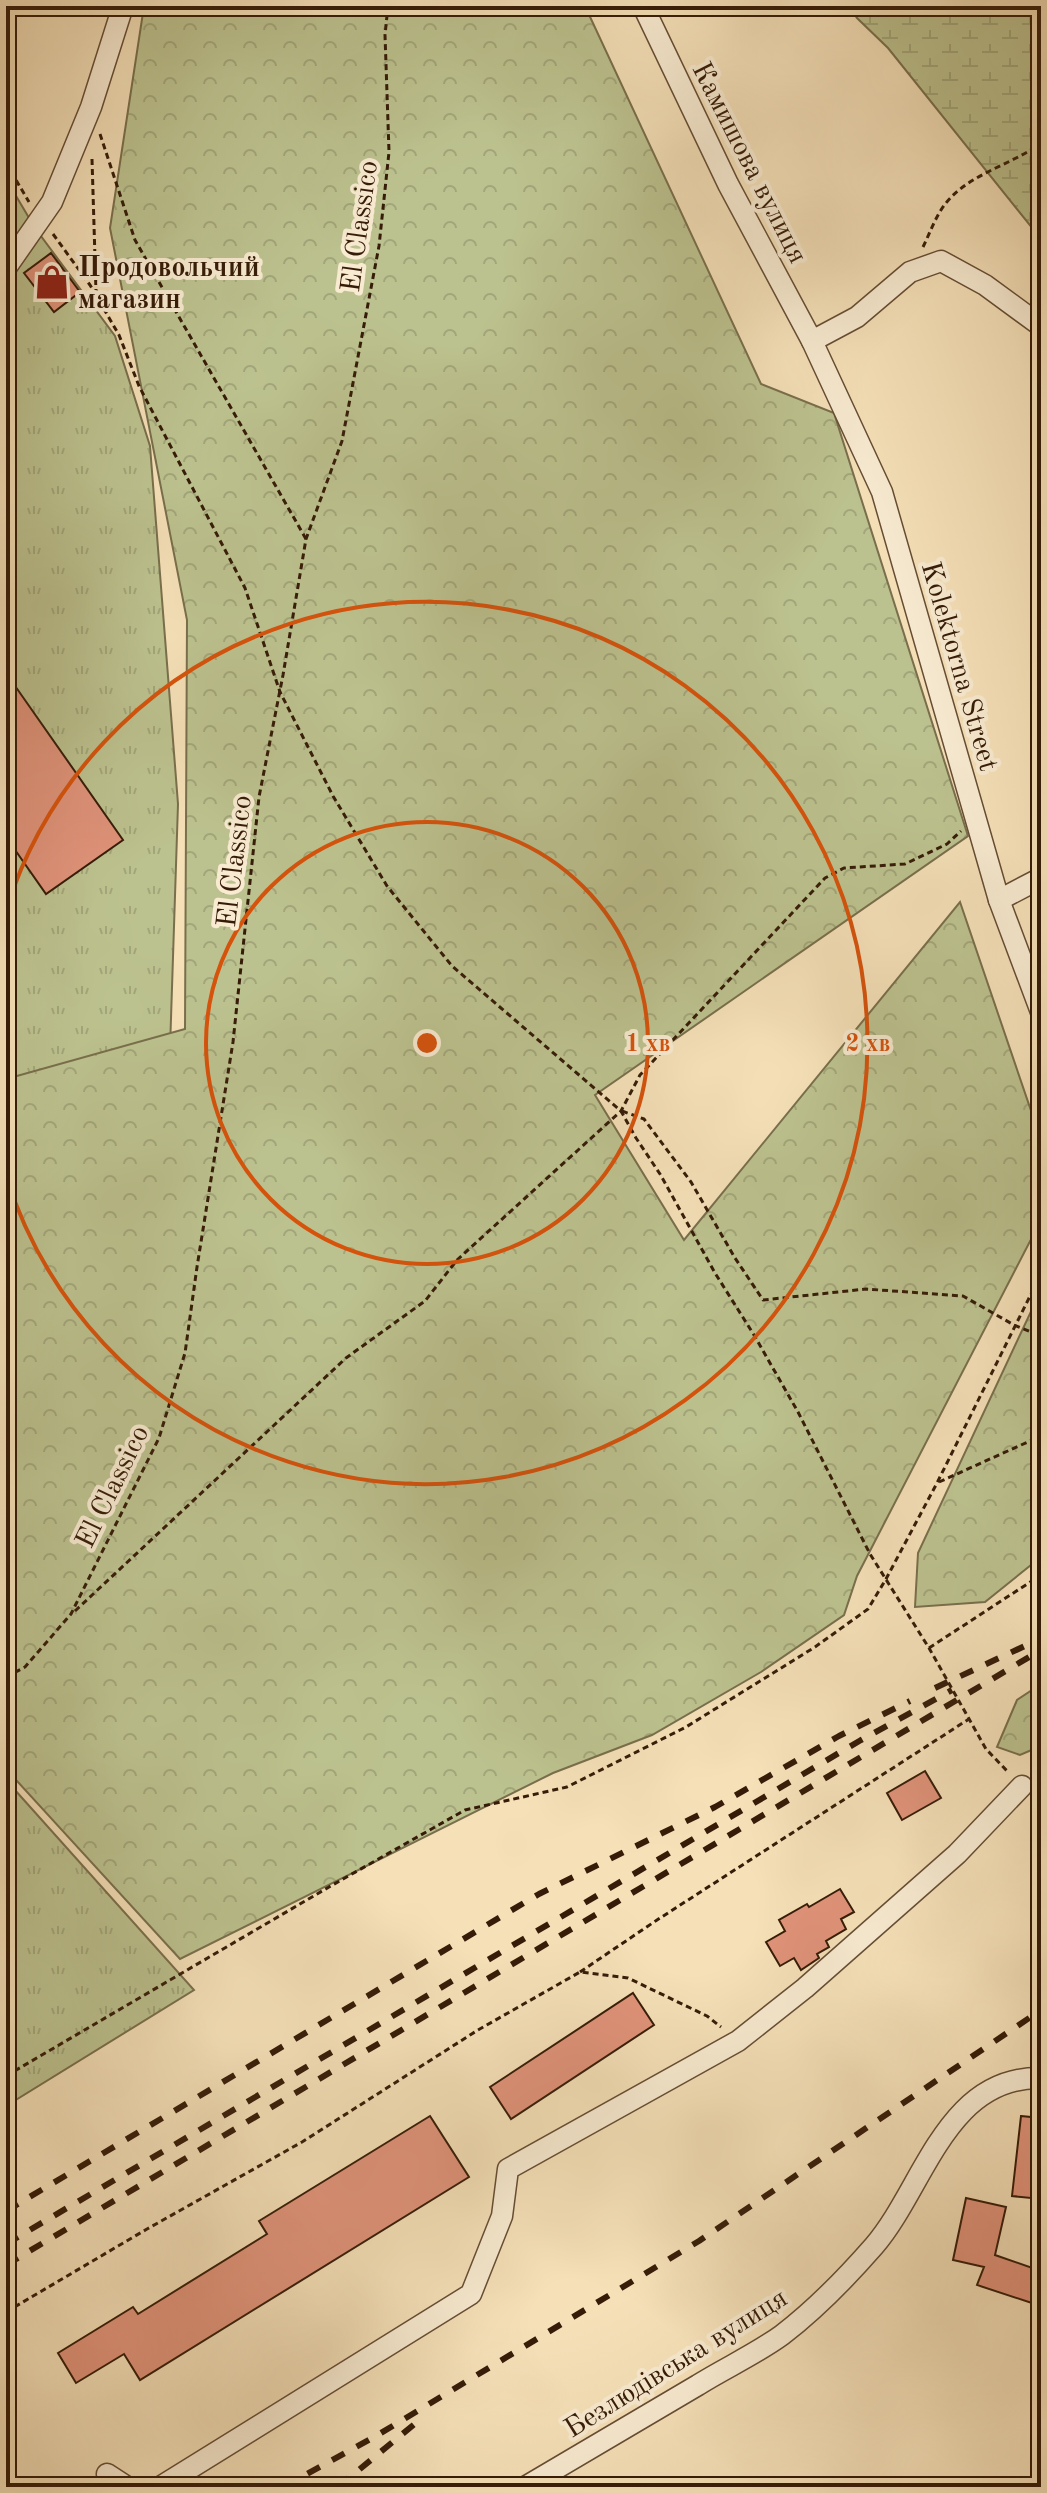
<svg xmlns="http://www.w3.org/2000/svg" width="1047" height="2493" viewBox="0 0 1047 2493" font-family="'Old Standard TT',serif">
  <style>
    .grass { fill: url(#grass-tufts); stroke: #796f4c; stroke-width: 2 }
    .forest { fill: url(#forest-crowns); stroke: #796f4c; stroke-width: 2 }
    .wetland { fill: url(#wetland-marsh); stroke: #796f4c; stroke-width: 2 }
    .building { fill: #e0937a; stroke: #361c08; stroke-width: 2 }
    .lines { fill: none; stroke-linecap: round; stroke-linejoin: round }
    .minor-casing { stroke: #664d34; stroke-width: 23 }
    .path { stroke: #361c08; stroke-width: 3; stroke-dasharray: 6 4; stroke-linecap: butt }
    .minor { stroke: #f8ebd1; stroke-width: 20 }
    .rail { stroke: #361c08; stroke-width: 6; stroke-dasharray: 14 14; stroke-linecap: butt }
    .ring { fill: none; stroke: #d6530c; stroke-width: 4 }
    .labels { text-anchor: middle; stroke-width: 8; stroke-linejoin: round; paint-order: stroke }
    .street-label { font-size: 28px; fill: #361c08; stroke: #f8ebd1 }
    .poi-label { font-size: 28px; font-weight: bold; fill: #361c08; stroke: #f8ebd1; text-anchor: start }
    .centre { fill: #d6530c; stroke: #f8ebd1; stroke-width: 4 }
    .ring-label { font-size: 24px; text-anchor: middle; font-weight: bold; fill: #d6530c; stroke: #f8ebd1; stroke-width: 8; stroke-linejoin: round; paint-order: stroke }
  </style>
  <defs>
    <pattern id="grass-tufts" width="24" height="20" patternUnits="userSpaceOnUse" patternTransform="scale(2)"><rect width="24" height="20" fill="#bcc28f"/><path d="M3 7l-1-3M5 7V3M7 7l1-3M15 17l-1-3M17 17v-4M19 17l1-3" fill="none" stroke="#a2a67a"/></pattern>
    <pattern id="forest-crowns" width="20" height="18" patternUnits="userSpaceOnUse" patternTransform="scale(2)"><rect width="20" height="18" fill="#bcc28f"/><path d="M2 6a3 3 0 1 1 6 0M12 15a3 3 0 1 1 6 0" fill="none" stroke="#a2a67a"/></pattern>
    <pattern id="wetland-marsh" width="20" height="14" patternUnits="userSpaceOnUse" patternTransform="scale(2)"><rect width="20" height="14" fill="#bcc28f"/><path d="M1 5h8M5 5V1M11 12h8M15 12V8" fill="none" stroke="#a2a67a"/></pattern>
  </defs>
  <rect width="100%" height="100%" fill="#f5e0b8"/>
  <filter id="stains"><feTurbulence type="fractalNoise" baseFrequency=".0025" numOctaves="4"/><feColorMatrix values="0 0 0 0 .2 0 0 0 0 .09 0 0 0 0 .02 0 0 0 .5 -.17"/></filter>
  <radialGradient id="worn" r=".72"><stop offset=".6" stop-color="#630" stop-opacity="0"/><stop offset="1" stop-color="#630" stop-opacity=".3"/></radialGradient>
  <g class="grass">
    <path d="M6,179L35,228L115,336L150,446L178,804L165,1202L6,1496Z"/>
    <path d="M6,1780L194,1990L6,2106Z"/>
  </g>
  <g class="forest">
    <path d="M144,6H585L761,384L834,413L968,836L595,1095L684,1240L960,902L1041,1140V1220L857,1576L844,1615L761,1672L652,1735L553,1773L180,1959L6,1769V1079L185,1029L187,620L110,228Z"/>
    <path d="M1034,1305L1041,1311V1557L985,1602L915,1607L918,1553Z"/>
    <path d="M1041,1684V1746L1020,1755L997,1747L1017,1700Z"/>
  </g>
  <path class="wetland" d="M849,6H1041V232L1037,234L888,48L857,18Z"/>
  <g class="building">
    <path d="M51,253L80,292L54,312L24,273Z"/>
    <path d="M6,673L123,840L46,894L6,837Z"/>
    <path d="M925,1771L941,1798L902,1820L887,1793Z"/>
    <path d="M840,1889L854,1912L841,1919L846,1929L826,1941L829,1947L817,1954L819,1958L801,1970L794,1958L780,1966L766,1942L785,1931L779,1920L807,1904L809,1907Z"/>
    <path d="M633,1993L654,2025L511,2119L490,2087Z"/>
    <path d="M430,2116L469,2177L140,2380L124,2354L76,2383L58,2353L133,2307L138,2314L267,2234L259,2221Z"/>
    <path d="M1021,2116L1041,2118V2199L1012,2196Z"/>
    <path d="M966,2198L1006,2207L995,2255L1041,2271V2306L977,2285L984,2267L953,2260Z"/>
  </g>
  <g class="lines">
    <g class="minor-casing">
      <g id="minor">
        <path d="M643,6L728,184L812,341L882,492L999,900L1041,1012"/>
        <path d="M6,268L52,202L91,107L123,6"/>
        <path d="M812,341L857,317L910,272L941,261L985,285L1041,326"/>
        <path d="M999,900L1041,878"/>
        <path d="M107,2474L127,2487"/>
        <path d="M160,2487L471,2294L502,2216L508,2169L738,2041L805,1988L957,1854L1022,1786"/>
        <path d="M525,2487C583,2453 640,2419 698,2385C725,2368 756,2354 782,2335C816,2309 846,2278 874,2246C924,2188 946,2076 1041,2078"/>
      </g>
    </g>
    <g class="path">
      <path d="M100,134L135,240L306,539"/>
      <path d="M92,159L96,291"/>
      <path d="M6,163L29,202"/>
      <path d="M53,234L90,285L119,335L139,386L245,588L280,692L333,796L387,886L452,966L621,1111L636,1138L660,1174L715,1273L754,1335L798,1412L870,1554L929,1648L986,1749L1008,1772"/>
      <path d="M923,247C930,233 936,215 946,203C970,173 1012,165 1041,143"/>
      <path d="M622,1111L644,1119L691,1182L735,1258L763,1300L866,1289L963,1296L1014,1325L1041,1336"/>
      <path d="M939,1482L1041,1436"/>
      <path d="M75,1611L346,1358L425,1301L457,1260L621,1111L640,1075L825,878L844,868L905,864L947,844L961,831"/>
      <path d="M929,1648L1041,1575"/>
      <path d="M6,1677L25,1667L71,1614L159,1438L185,1353L197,1267L233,1042L259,797L283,675L306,539L342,441L379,246L389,152L385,35L388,6"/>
      <path d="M580,1972L657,1920L969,1719"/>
      <path d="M6,2076L329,1887L465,1810L567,1787L686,1727L815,1647L868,1609L886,1579L937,1483L1041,1274"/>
      <path d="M6,2312L147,2229L302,2142L478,2030L580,1972L628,1978L707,2016L721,2027"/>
    </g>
    <use href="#minor" class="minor"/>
    <g class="rail">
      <path d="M935,1688L1029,1644"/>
      <path d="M6,2211L539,1894L715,1807L839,1736L910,1701"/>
      <path d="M6,2244L861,1740L952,1690"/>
      <path d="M6,2265L1041,1650"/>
      <path d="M283,2487L376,2436L699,2241L1041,2010"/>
      <path d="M338,2487L417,2422"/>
    </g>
  </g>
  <g class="ring">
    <circle cx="427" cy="1043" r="221"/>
    <path d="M6 910A441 441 0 1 1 6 1176"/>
  </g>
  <defs>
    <g id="shop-bare" transform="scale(2.76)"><path d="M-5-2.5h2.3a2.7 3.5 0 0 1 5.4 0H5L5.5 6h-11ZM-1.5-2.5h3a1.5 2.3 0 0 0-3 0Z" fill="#8f2418" stroke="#f8ebd1" stroke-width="2.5" paint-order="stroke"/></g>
  </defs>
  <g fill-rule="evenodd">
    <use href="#shop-bare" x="52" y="282"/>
  </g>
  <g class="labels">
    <g class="street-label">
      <text transform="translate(751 162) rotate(63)" y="10">Камишова вулиця</text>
      <text transform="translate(358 226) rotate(-82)" y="10">El Classico</text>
      <text transform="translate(961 666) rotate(74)" y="10">Kolektorna Street</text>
      <text transform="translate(233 861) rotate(-83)" y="10">El Classico</text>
      <text transform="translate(111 1486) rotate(-64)" y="10">El Classico</text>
      <text transform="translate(675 2362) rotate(-32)" y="10">Безлюдівська вулиця</text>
    </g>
    <g class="poi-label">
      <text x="78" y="276">Продовольчий<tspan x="78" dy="32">магазин</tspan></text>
    </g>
  </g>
  <circle cx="427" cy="1043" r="12" class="centre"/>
  <g class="ring-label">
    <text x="648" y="1051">1 хв</text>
    <text x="868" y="1051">2 хв</text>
  </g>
  <rect width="1047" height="2493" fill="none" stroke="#f5e0b8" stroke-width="32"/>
  <rect x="8" y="8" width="1031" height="2477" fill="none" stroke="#361c08" stroke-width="4"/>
  <rect x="16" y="16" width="1015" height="2461" fill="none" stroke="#361c08" stroke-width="2"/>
  <rect width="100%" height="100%" filter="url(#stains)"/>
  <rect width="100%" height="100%" fill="url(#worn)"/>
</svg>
